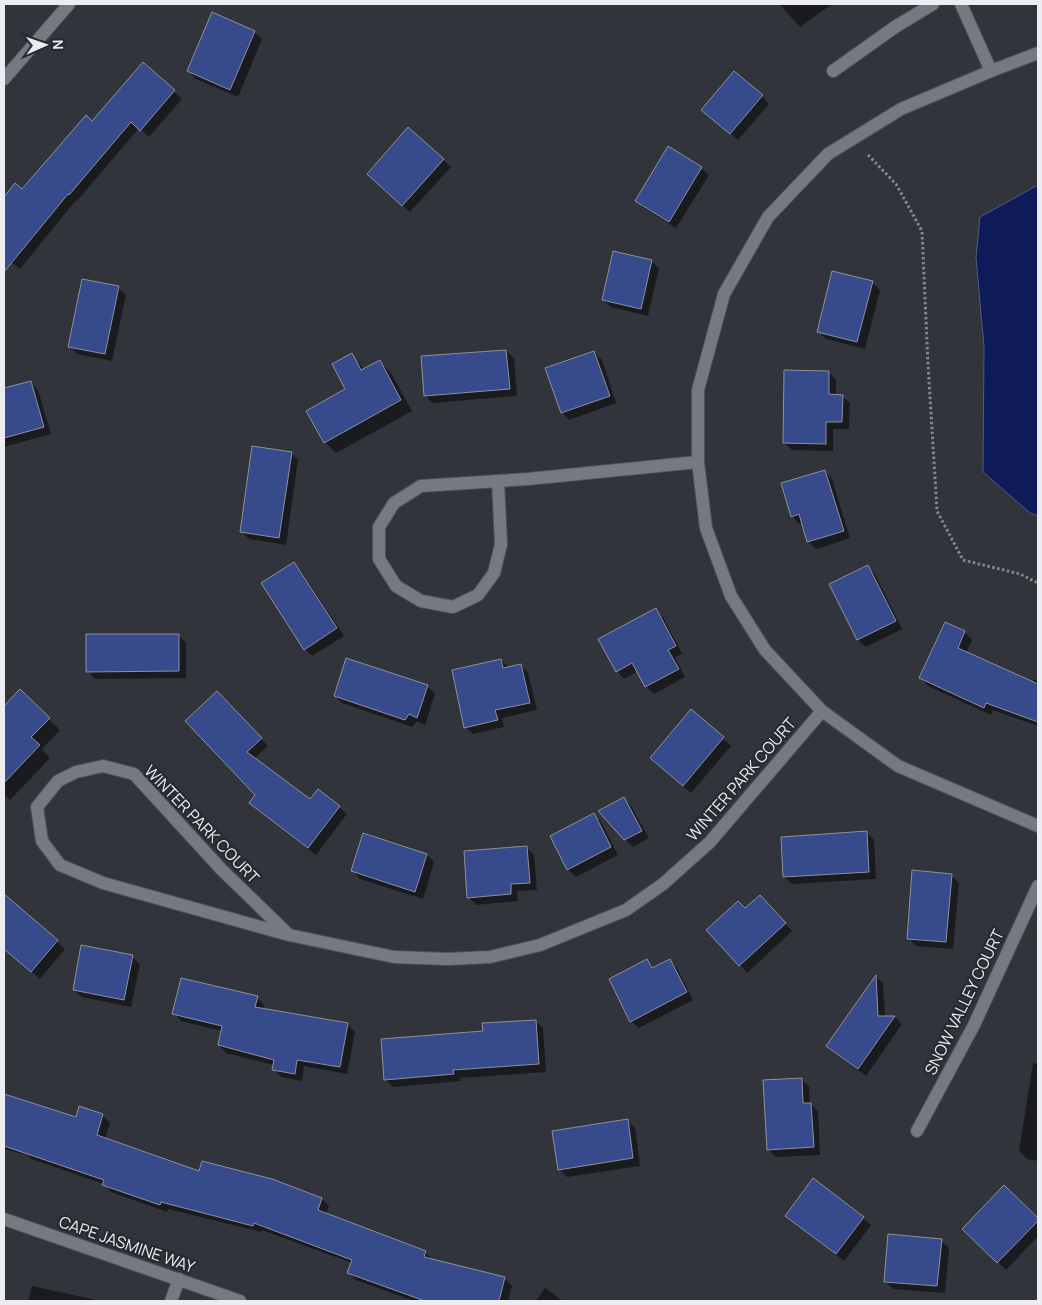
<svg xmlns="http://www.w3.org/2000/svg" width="1042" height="1305" viewBox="0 0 1042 1305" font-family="Manrope,sans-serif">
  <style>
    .water { fill: #0f1b58; stroke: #515a86 }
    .shadow { fill: #0007 }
    .building { fill: #364a8c; stroke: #8d9199 }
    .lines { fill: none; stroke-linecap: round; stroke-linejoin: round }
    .minor-casing { stroke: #505258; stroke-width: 14 }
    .path { stroke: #85878d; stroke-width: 3; stroke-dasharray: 2.5 2.5; stroke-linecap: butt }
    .minor { stroke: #757981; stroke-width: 12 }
    .labels { text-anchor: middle; stroke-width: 4.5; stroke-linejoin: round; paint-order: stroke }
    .street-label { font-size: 16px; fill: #ebedf1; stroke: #272a31 }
  </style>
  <rect width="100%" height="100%" fill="#31343b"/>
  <path class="water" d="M1038,185V516L1030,513L983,472L984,347L976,257L980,217Z"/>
  <g class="shadow">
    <path d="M780,4H832L800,27L789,15Z"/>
    <path d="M254,32L262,39L238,97L196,79L189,71Z"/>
    <path d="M143,64L182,99L149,137L139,128L77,201L76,200L20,269L4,256V199L15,185L22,191L93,122Z"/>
    <path d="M762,96L769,104L738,140L710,117Z"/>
    <path d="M443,159L451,167L410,212L376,182Z"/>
    <path d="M701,168L709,175L676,228L644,208L636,201Z"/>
    <path d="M651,261L659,268L648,316L611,307L603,300Z"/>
    <path d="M872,282L880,290L865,349L826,339L818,331Z"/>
    <path d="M118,287L126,295L112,361L77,354L69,346Z"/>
    <path d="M506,351L514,358L517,396L432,403L425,395Z"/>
    <path d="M594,352L602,360L616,403L569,420L562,412Z"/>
    <path d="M351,355L365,370L379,362L391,373L412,411L336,453L325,442L347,390Z"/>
    <path d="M829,372L836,380V396H842L850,403L849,429H833V451L792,450L784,443Z"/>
    <path d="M31,382L38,390L51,434L4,447V390Z"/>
    <path d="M291,453L298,460L286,545L249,539L242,532Z"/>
    <path d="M825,471L832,479L850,538L816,549L808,541L803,523L799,524L792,516Z"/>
    <path d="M294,563L301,571L344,636L312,656L305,649Z"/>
    <path d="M867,566L875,574L902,629L866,647L858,640L831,585Z"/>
    <path d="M656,610L663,617L682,654L675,657L685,677L654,694L646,686L638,671L624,679L617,671Z"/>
    <path d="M945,623L965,632L972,640L966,653L1032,683L1033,679L1038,681V726L993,710L991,715L928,686L921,678Z"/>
    <path d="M178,635L186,643V678L95,679L88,671Z"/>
    <path d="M501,660L509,668L521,665L528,673L537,710L502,718L504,727L473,734L465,727Z"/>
    <path d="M427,686L435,694L425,725L417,721L412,727L342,703L335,696Z"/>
    <path d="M20,691L60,730L42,749L50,758L10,800L4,794V708Z"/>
    <path d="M225,700L268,746L254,759L310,801L339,807L347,814L316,855L251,803L257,795Z"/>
    <path d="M691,711L731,746L691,793L659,765Z"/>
    <path d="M624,798L631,806L649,838L633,847L625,839Z"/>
    <path d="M593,815L601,822L618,855L576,877L568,870L551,837Z"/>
    <path d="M867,833L874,840L876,879L792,884L784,877Z"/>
    <path d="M527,848L534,855L537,890L517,891L518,901L476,905L469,897Z"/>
    <path d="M427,855L434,862L423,899L360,879L353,871Z"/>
    <path d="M951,875L959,883L953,949L916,946L909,938Z"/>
    <path d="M10,900L65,949L40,979L4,948V907Z"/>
    <path d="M767,904L792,931L747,973L740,965L745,910Z"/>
    <path d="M132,957L140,964L131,1007L82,997L74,990Z"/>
    <path d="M669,960L677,968L693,1000L639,1028L631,1021L647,961L654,968Z"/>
    <path d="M876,977L883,983L885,1017H895L902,1024L866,1076L835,1053L827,1046Z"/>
    <path d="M257,997L264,1005L263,1010L347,1024L355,1032L347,1074L304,1066L302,1081L281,1077L274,1070V1065L226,1053L219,1045L222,1031L181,1021L174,1013Z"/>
    <path d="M535,1021L543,1028L546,1072L460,1078L461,1081L393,1087L385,1079L484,1032Z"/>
    <path d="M1033,1063L1038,1064V1161L1027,1159L1019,1151Z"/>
    <path d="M801,1079L809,1086L810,1103L818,1111L820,1155L776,1157L768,1149Z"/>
    <path d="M4,1094L77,1119L80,1108L103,1116L110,1123L105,1140L200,1173L322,1199L329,1206L326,1215L425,1252L433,1260L504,1278L512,1286L508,1301H414L356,1280L349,1273L352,1263L262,1230L261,1232L168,1209L167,1212L111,1192L104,1184L31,1159L27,1155L4,1149Z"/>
    <path d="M627,1120L635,1128L640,1166L567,1177L559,1169Z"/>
    <path d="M1004,1187L1038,1220V1236L1006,1270L964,1229Z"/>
    <path d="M787,1216L863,1218L871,1225L844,1261Z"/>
    <path d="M941,1241L949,1248L945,1293L893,1289L885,1281Z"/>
    <path d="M32,1286L96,1300L98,1301H28Z"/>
    <path d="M545,1288L563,1301H536Z"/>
  </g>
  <g class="building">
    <path d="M212,12L255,31L230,90L187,71Z"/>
    <path d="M143,62L175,90L140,131L131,122L69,195L68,194L4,272V197L15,183L22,189L86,115L92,121Z"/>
    <path d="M734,71L763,95L730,134L701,110Z"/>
    <path d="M408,127L444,159L402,206L367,174Z"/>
    <path d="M668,146L702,167L669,222L635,201Z"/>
    <path d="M613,251L652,260L641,309L602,300Z"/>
    <path d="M832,271L873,281L857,342L817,332Z"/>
    <path d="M82,279L119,286L105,354L68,347Z"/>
    <path d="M506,350L510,389L424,396L421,356Z"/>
    <path d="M594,351L610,396L561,413L545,368Z"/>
    <path d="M352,353L361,370L380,360L401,400L324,443L306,411L345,389L332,364Z"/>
    <path d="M784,370L829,371V394L843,395L842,422H826V444L783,443Z"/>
    <path d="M31,381L44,427L4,438V388Z"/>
    <path d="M252,446L292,452L279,538L240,532Z"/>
    <path d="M825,470L844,531L807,542L799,514L791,517L781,483Z"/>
    <path d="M294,562L337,628L304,650L261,583Z"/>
    <path d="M868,565L896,621L857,640L829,584Z"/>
    <path d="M656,608L676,646L668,650L679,669L645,687L632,663L616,672L598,639Z"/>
    <path d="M945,622L965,631L958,648L1038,684V722L986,703L984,708L919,678Z"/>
    <path d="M86,634H179V671L86,672Z"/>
    <path d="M346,658L428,685L417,718L409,714L405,720L334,696Z"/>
    <path d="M501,659L503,668L521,664L530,703L495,710L498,720L464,728L452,670Z"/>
    <path d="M20,689L50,718L31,737L40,745L4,783V706Z"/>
    <path d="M217,691L262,738L247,752L310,799L318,789L340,806L308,848L249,803L255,795L185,721Z"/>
    <path d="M691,709L724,737L683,786L650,758Z"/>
    <path d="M624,797L642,831L624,840L598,811Z"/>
    <path d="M594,813L611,847L567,870L550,836Z"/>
    <path d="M867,831L869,872L783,877L781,837Z"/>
    <path d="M363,833L427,854L415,892L351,871Z"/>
    <path d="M527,846L530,883L511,884V894L467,898L464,851Z"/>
    <path d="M912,870L952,874L946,942L907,939Z"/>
    <path d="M4,894L58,940L31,972L4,949Z"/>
    <path d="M760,895L786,923L739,966L706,930L738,901L745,908Z"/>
    <path d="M81,945L133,955L124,1000L73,990Z"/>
    <path d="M647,959L652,968L670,959L687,992L630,1022L609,979Z"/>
    <path d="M876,975L878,1016H895L858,1069L826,1046Z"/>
    <path d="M181,978L258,996L255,1007L348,1023L340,1067L297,1060L295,1074L272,1070L274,1060L218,1045L222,1026L172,1014Z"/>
    <path d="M536,1020L539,1064L453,1070L454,1074L384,1080L381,1039L483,1031L482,1023Z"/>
    <path d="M802,1078L803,1103H811L814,1147L767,1150L763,1080Z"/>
    <path d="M4,1094L76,1117L79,1106L103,1114L97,1135L199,1171L202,1161L272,1179L322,1198L318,1210L426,1251L424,1257L505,1277L499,1301H425L347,1273L352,1260L254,1223L253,1226L161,1202L160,1205L102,1185L104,1180L4,1146Z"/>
    <path d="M628,1119L633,1158L558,1170L552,1131Z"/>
    <path d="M813,1178L864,1217L836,1254L785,1216Z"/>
    <path d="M1004,1185L1038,1218V1221L997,1263L962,1229Z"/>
    <path d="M888,1234L942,1239L937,1286L884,1282Z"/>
  </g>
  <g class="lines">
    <g class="minor-casing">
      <g id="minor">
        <path d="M961,4L991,71"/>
        <path d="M1038,53L991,71L901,109L828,154L768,217L724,294L698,390V462L706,528L731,596L765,650L822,711L898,766L1038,826"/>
        <path d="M833,71L895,27L933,4"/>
        <path d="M4,79L69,4"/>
        <path d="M498,481L501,544L494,573L478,595L453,607L421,601L396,586L379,559V527L394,503L421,486L528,479L698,462"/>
        <path d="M289,935L103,883L60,865L42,841L37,807L58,781L76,772L103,766L134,774L221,869L289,935L394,957L448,959L490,957L540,945L626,910L663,884L710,842L822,711"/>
        <path d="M917,1131L974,1025L1038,886"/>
        <path d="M4,1219L240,1301"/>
        <path d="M171,1301L179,1279"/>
      </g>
    </g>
    <path class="path" d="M868,155L896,184L922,231L928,364L937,511L963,560L1020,574L1038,583"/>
    <use href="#minor" class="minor"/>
  </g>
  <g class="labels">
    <g class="street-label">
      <text transform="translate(741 779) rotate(-49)" y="6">WINTER PARK COURT</text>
      <text transform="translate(202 824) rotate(46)" y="6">WINTER PARK COURT</text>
      <text transform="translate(964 1002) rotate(-64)" y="6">SNOW VALLEY COURT</text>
      <text transform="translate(127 1244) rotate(19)" y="6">CAPE JASMINE WAY</text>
    </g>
  </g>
  <rect width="1042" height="1305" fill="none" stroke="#ebedf1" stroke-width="10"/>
  <g transform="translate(45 45) rotate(88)" stroke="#272a31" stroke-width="4" paint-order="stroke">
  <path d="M0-4L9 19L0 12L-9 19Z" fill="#ebedf1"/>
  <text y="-8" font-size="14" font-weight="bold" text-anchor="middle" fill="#ebedf1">N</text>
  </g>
</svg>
